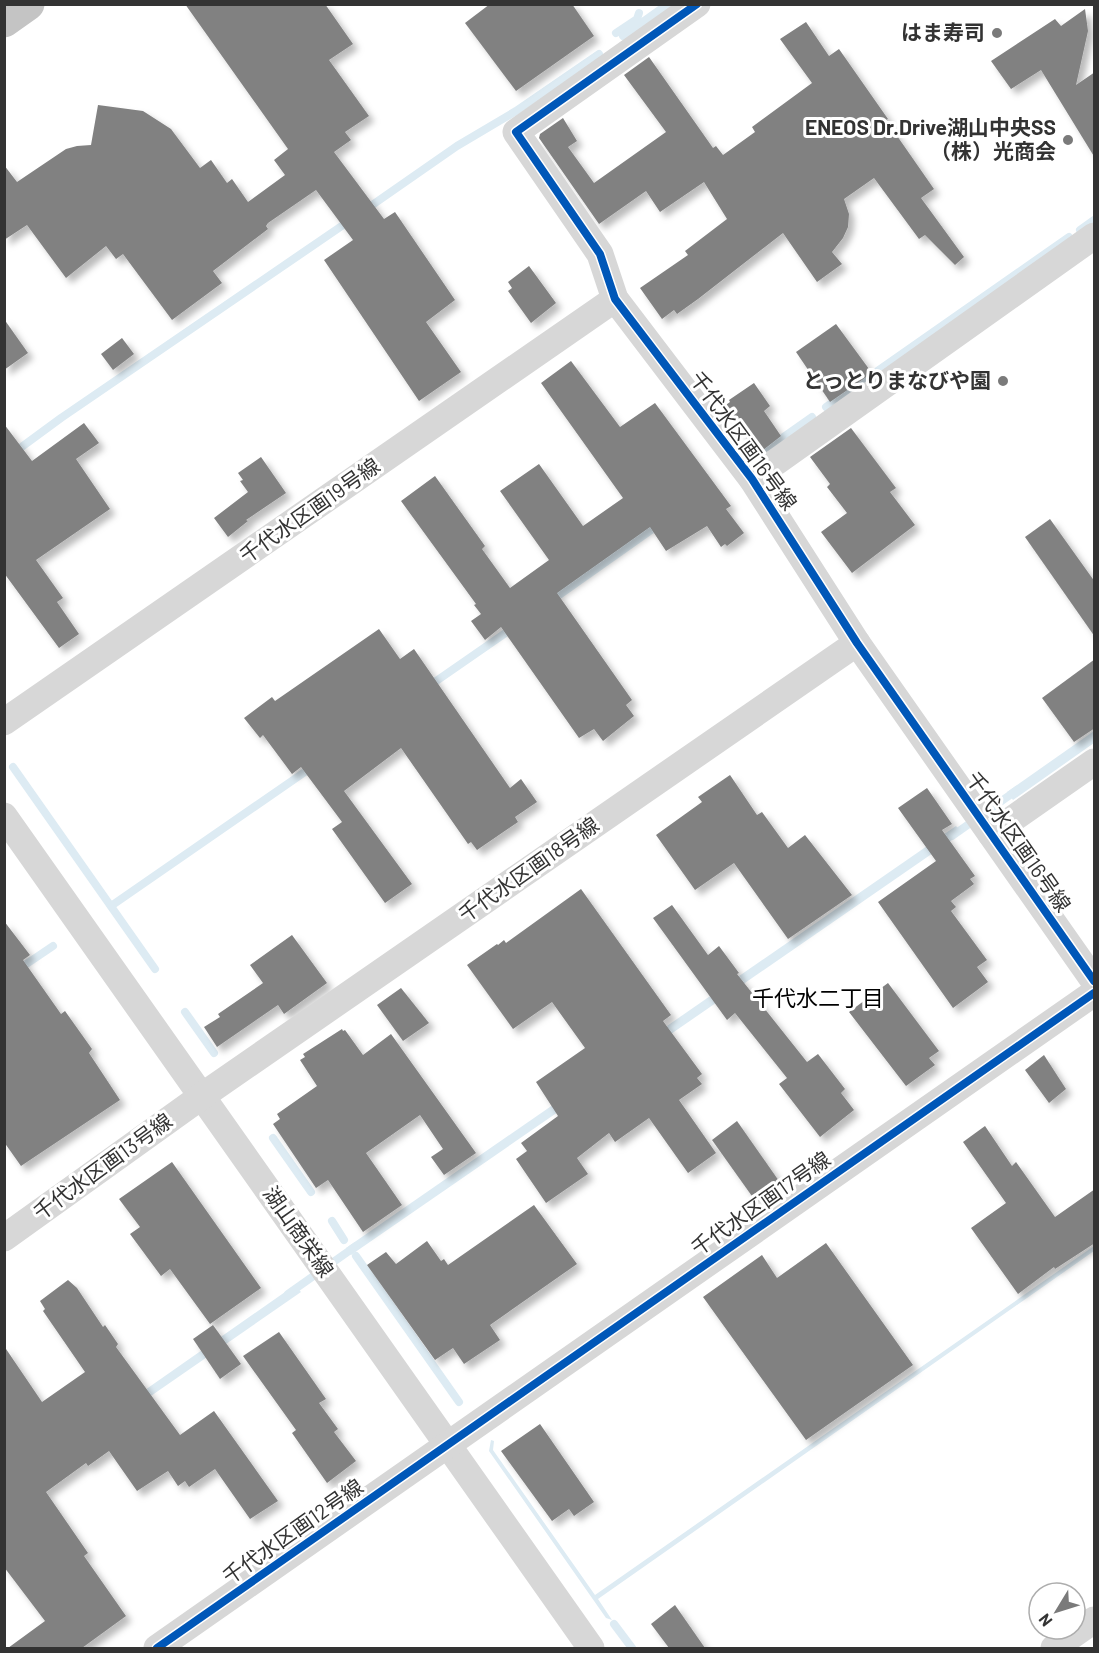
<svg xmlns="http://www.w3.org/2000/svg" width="1099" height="1653" viewBox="0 0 1099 1653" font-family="Barlow,'Noto Sans JP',sans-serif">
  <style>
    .water { fill: #ddebf3 }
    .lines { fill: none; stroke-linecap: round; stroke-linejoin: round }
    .stream { stroke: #ddebf3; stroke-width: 8 }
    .building { fill: #818181; filter: url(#shadow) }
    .minor { stroke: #d7d7d7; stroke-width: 27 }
    .highway { stroke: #c4c4c4; stroke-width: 33 }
    .cycleway-casing { stroke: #fff; stroke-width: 11 }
    .cycleway { stroke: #0057b8; stroke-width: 8 }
    .poi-dot { fill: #7a7a7a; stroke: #fff; stroke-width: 2 }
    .labels { text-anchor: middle; stroke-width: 6; stroke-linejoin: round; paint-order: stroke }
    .poi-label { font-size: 21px; font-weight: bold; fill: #333; stroke: #fff; text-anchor: end }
    .street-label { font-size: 21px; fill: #333; stroke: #fff }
    .neighbourhood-label { font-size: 22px; fill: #000; stroke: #fff }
  </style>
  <defs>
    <filter id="shadow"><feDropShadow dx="5.5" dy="5.5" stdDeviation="3" flood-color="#0004"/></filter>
  </defs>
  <rect width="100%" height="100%" fill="#fff"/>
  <g class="water">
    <path d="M1094,731V743L1013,800L1007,792Z"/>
    <path d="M956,826L962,833L351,1255L346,1248Z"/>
    <path d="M1094,1246V1251L598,1599L612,1620L606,1618L489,1451L491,1440L494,1441L493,1450L595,1595Z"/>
    <path d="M295,1285L301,1292L41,1472L5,1488Z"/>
  </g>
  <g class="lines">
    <g class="stream">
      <path d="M616,33L637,19L639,13"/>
      <path d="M623,36L668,4"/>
      <path d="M365,210L457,146L516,111L599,54"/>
      <path d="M1080,230L1094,220"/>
      <path d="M826,407L1069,237"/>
      <path d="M768,448L812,417"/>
      <path d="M12,454L61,418L349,221"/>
      <path d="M552,600L661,523"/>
      <path d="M429,686L514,627"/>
      <path d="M13,767L155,969"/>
      <path d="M952,836L1017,790"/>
      <path d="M111,906L312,767"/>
      <path d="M19,969L53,946"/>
      <path d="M185,1012L214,1053"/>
      <path d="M273,1138L311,1192"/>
      <path d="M332,1221L344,1240"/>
      <path d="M356,1256L459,1402"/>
      <path d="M288,1294L356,1246"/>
      <path d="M614,1624L632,1648"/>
    </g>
  </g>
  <g class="building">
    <path d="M185,4H325L353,44L329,60L369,116L345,132L351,140L334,152L384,219L395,212L455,300L426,322L461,372L419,401L324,260L353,240L316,190L268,223L266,226L268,229L213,271L222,283L172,320L123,254L116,259L106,246L66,278L27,225L4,240V165L17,182L66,149L77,146L91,145L98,105L143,111L171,129L200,168L211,160L227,183L232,179L248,202L285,175L274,160L288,149Z"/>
    <path d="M490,4H572L594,36L516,91L465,23Z"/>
    <path d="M1085,9L1088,31L1076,85L1095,72V158L1041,70L1011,89L991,61L1055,19L1061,26Z"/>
    <path d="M806,22L829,56L839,49L888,119L886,120L934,189L921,198L964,257L955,265L925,235L919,239L874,178L844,199L849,214L848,227L843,238L832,252L842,264L817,282L783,233L698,299L677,314L674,310L662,319L640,288L688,255L685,251L727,219L704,182L660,212L646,191L599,224L539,138L540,134L563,118L577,141L568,147L594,183L666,132L624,75L649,57L713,148L716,146L723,155L755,132L752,127L812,83L780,39Z"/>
    <path d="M529,266L556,303L531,323L508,291L512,288L508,282Z"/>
    <path d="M4,319L28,353L4,370Z"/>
    <path d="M836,324L872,373L830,402L796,352Z"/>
    <path d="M122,338L134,354L113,370L101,354Z"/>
    <path d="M571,361L620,427L655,403L731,506L726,509L744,533L727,546L725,544L721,547L707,526L666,551L650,527L557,593L632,700L626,705L634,716L603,741L594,729L579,738L501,627L485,640L471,621L481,614L474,605L476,604L401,501L435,476L485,546L482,549L510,588L549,560L500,491L539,464L583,526L623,498L541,383Z"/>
    <path d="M754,383L770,406L764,411L781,436L763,450L754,448L723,407L730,402L729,400Z"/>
    <path d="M84,423L99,443L76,459L110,509L36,560L63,598L57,602L79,634L59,648L4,573V424L32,461Z"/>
    <path d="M851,428L896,488L890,492L915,525L852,573L821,532L847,513L827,487L830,484L810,457Z"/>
    <path d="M261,457L286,493L246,520L248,521L228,537L214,518L248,492L240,481L243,480L238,473Z"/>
    <path d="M1050,519L1095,582V637L1025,537Z"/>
    <path d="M379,629L400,659L414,649L510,788L521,779L537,802L515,817L518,822L477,850L471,842L468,844L401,748L344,791L412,884L385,903L332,829L342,822L301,767L292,774L263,735L260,738L244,718L272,697L275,701Z"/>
    <path d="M1095,659V728L1074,742L1042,698Z"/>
    <path d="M730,775L757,815L762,812L788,848L805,835L852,895L788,939L734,863L695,890L656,835L702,802L698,797Z"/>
    <path d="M927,788L952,824L942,830L975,876L970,879L974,884L951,901L956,907L951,911L987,960L977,967L988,982L953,1008L878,902L936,861L898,808Z"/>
    <path d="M581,889L671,1015L663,1021L702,1074L697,1078L702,1084L679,1100L716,1153L688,1173L649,1118L615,1142L609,1133L577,1158L588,1174L546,1203L516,1159L527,1151L521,1143L558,1116L536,1082L585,1048L552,1002L513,1029L467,965L497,944L498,945L504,940L506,943Z"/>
    <path d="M672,905L708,955L719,946L739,973L737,974L807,1062L818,1054L845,1089L841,1093L854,1110L820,1137L779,1084L787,1078L735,1013L727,1020L653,918Z"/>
    <path d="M4,921L30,955L23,960L61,1014L65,1011L92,1049L89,1053L120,1100L21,1166L4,1142Z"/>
    <path d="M292,935L327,983L284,1014L278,1005L217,1047L204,1027L220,1017L218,1014L263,983L250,965Z"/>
    <path d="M888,983L939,1051L929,1058L935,1065L906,1086L849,1012Z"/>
    <path d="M401,988L429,1023L403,1041L377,1005Z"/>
    <path d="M342,1029L343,1031L345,1030L363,1055L391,1034L476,1153L444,1175L431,1157L443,1149L420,1115L366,1153L402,1205L363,1232L328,1180L316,1188L273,1124L280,1119L277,1114L317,1086L300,1060L305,1057L303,1054Z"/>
    <path d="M1044,1055L1066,1089L1049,1103L1025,1070Z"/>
    <path d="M737,1121L779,1181L754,1199L712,1140Z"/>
    <path d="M985,1126L1012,1166L1016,1162L1055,1217L1095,1189V1243L1055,1269L1054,1267L1018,1294L971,1228L1006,1203L963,1142Z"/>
    <path d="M172,1162L261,1288L210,1324L170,1269L161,1276L130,1234L140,1227L119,1199Z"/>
    <path d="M534,1205L577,1264L490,1325L500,1340L464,1364L453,1348L435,1360L367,1265L386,1252L396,1264L427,1241L441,1261L444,1259L448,1265Z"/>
    <path d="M826,1243L913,1365L806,1440L703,1297L762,1255L777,1278Z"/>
    <path d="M68,1280L77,1288L103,1327L105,1325L118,1344L116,1347L180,1435L214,1411L278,1501L250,1519L215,1469L189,1487L185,1481L178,1486L168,1471L137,1491L109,1451L88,1466L86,1463L46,1492L88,1553L84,1556L126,1616L82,1648H8L45,1621L4,1567V1346L42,1402L85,1372L43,1311L45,1309L40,1301Z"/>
    <path d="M213,1325L241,1364L220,1379L193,1339Z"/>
    <path d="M279,1332L326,1399L319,1403L338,1429L334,1432L356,1461L327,1483L292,1433L296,1430L243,1356Z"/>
    <path d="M540,1424L594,1502L574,1516L569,1509L552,1521L501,1451Z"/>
    <path d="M675,1605L705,1648H669L651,1624Z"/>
  </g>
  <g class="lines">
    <g class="minor">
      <path d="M697,4L516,132L600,254L615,299L752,479L857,643L1094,981"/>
      <path d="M752,479L1094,236"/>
      <path d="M4,722L615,299"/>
      <path d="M4,816L591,1648"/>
      <path d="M991,834L1094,762"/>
      <path d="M4,1238L202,1096L857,643"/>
      <path d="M157,1648L1094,993"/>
      <path d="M1054,1648L1094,1620"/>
    </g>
    <path class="highway" d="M4,21L28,4"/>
    <g class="cycleway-casing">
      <g id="cycleway">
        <path d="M697,4L516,132L600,254L615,299L752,479L857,643L1094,981"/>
        <path d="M157,1648L1094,993"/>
      </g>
    </g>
    <use href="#cycleway" class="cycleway"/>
  </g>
  <g class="poi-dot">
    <circle cx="997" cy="33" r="6"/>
    <circle cx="1068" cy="140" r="6"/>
    <circle cx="1003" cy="381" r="6"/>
  </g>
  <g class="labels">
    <g class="poi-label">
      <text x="985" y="40">はま寿司</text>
      <text x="1056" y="135">ENEOS Dr.Drive湖山中央SS<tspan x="1056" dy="24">（株）光商会</tspan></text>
      <text x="991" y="388">とっとりまなびや園</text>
    </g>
    <g class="street-label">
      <text transform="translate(743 441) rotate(54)" y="7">千代水区画16号線</text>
      <text transform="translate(310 511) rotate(-35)" y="7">千代水区画19号線</text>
      <text transform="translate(1018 842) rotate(55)" y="7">千代水区画16号線</text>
      <text transform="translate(529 870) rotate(-35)" y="7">千代水区画18号線</text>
      <text transform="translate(103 1167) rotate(-36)" y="7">千代水区画13号線</text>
      <text transform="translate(761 1204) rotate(-35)" y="7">千代水区画17号線</text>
      <text transform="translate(298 1232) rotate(55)" y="7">湖山商栄線</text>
      <text transform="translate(293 1532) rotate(-35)" y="7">千代水区画12号線</text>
    </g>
    <g class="neighbourhood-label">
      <text x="818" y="1006">千代水二丁目</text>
    </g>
  </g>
  <rect width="1099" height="1653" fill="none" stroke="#333333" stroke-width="12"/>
  <g transform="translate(1057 1611) rotate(232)"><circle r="28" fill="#ffffff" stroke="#adadad" stroke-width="1.5"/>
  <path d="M0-4.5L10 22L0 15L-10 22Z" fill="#7a7a7a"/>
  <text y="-9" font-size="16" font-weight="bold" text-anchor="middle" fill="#333333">N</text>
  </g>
</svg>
